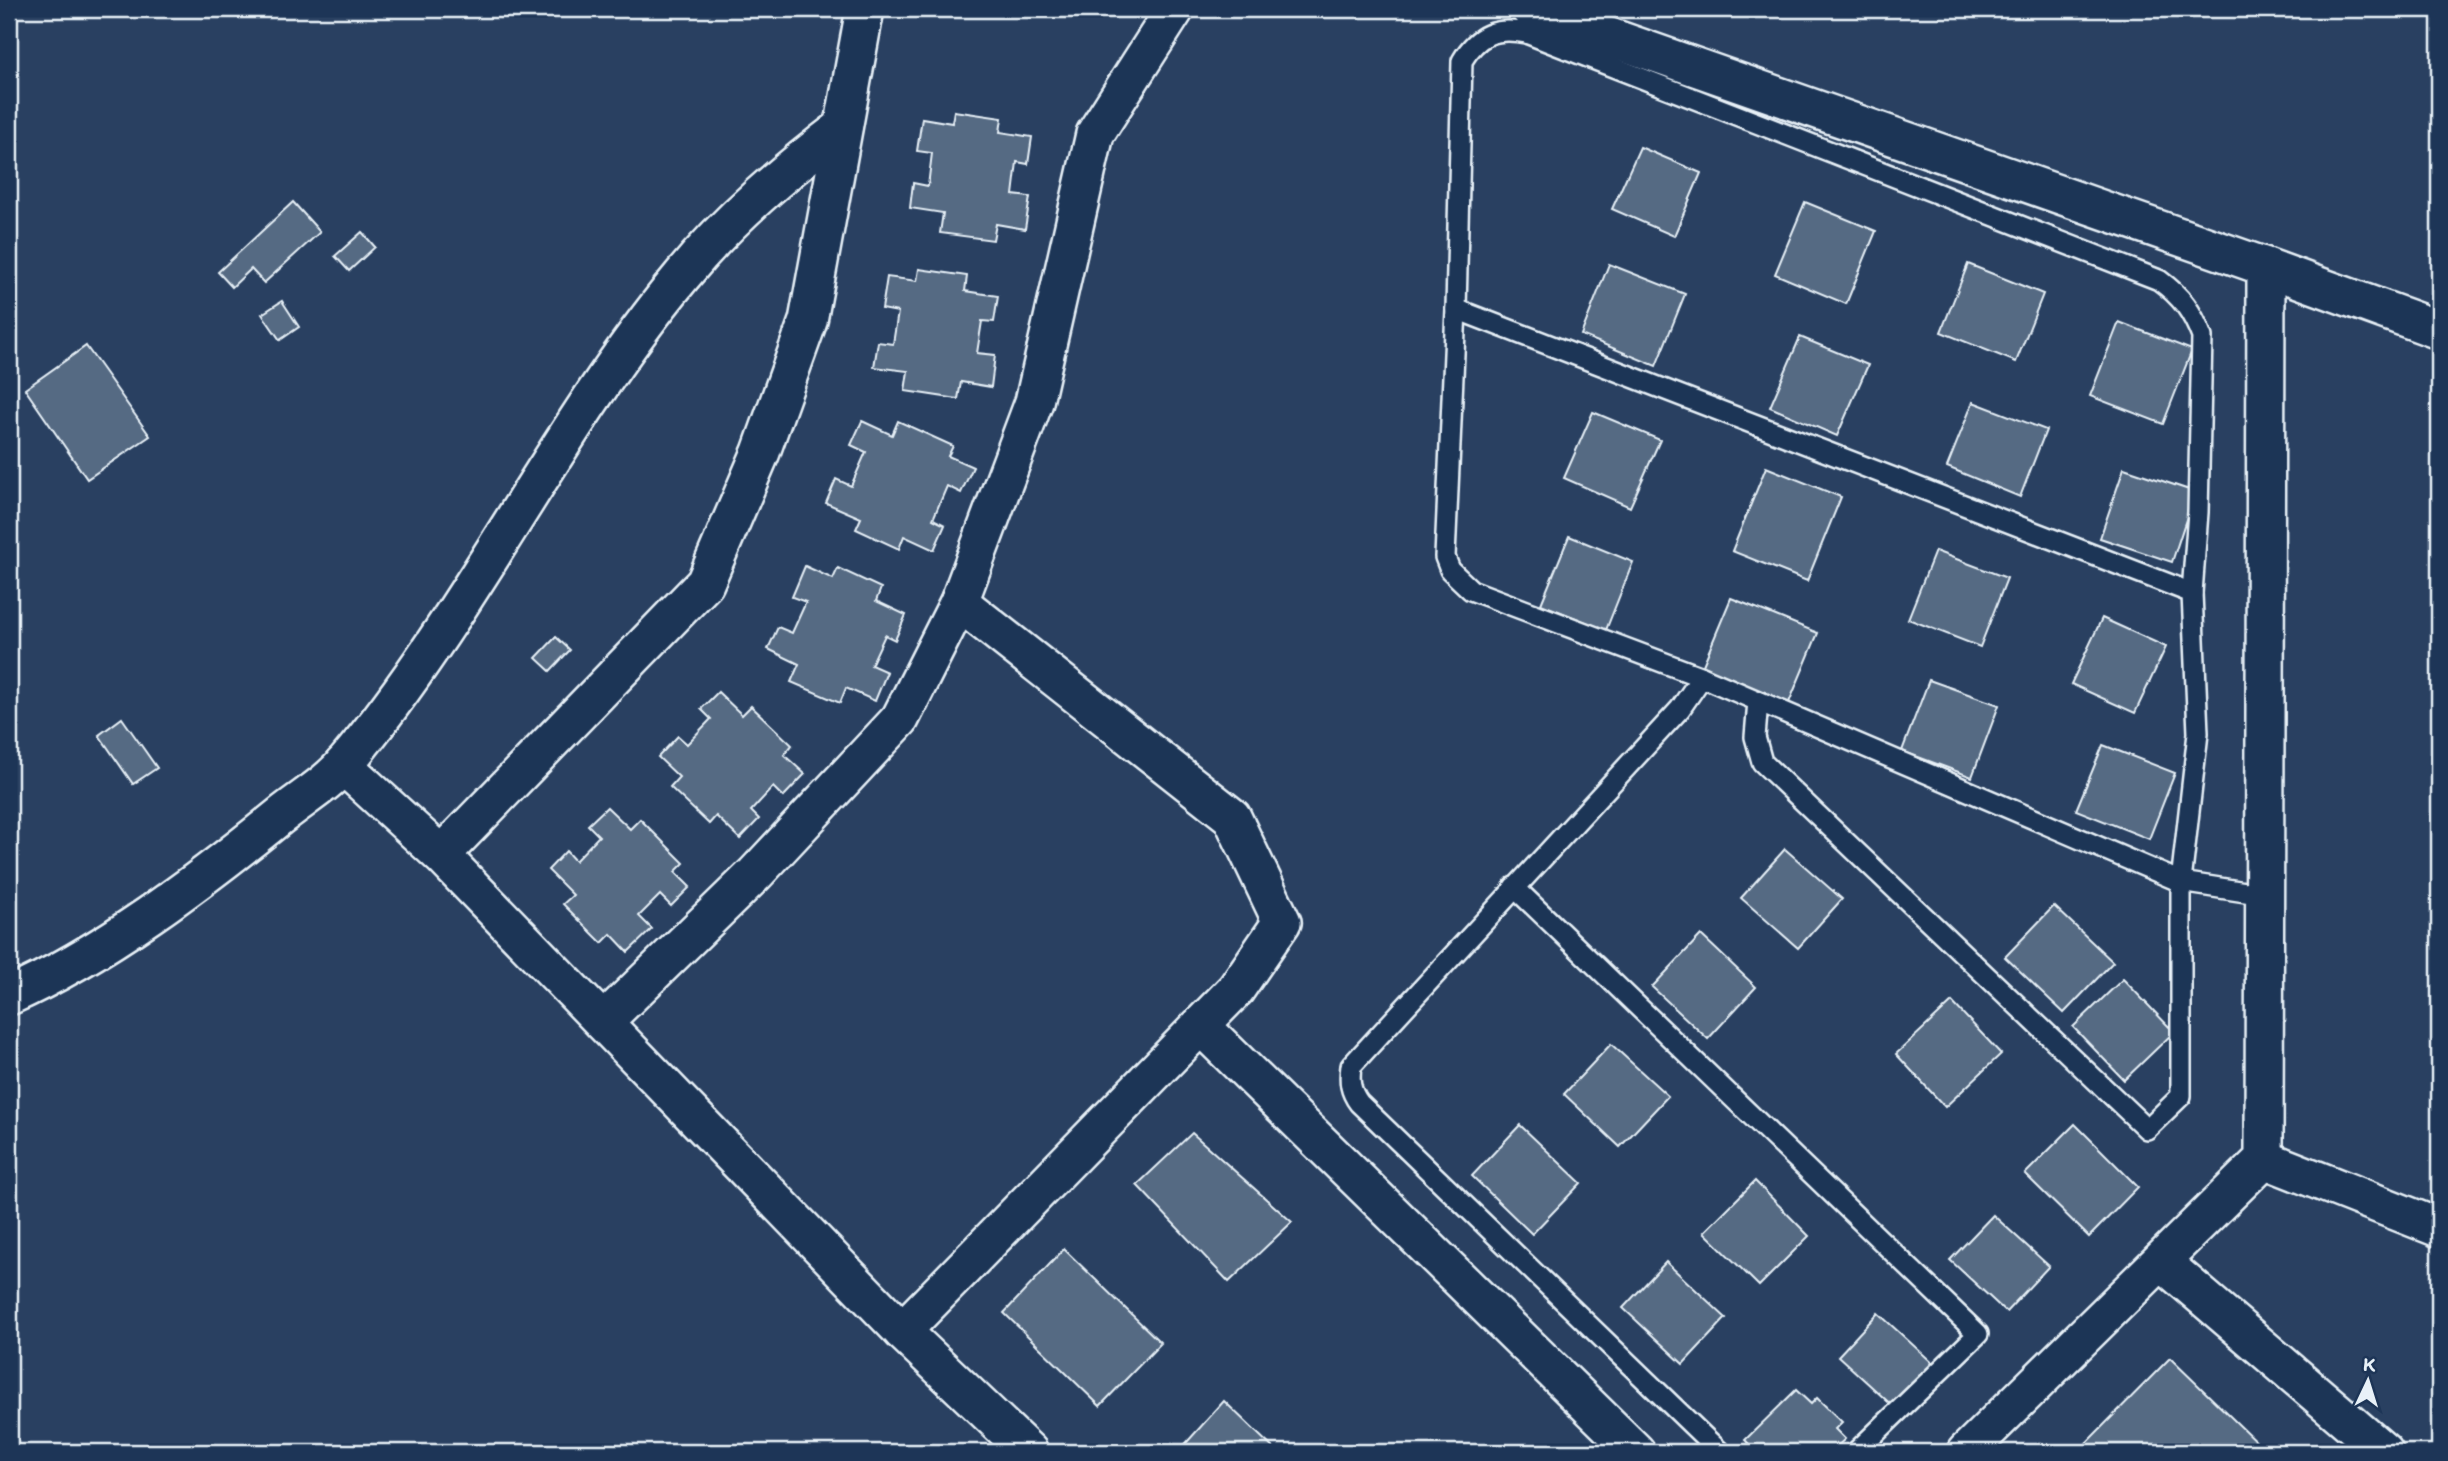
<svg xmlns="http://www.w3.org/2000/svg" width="2448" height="1461" viewBox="0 0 2448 1461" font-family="Itim,sans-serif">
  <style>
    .building { fill: #556a83; stroke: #e8f1f8; stroke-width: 2 }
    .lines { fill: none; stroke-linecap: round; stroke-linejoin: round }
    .lane-casing { stroke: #e8f1f8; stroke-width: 24 }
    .street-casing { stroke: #e8f1f8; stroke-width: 42 }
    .lane { stroke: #1d3557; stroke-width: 19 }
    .street { stroke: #1d3557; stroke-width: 37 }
  </style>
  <rect width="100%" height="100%" fill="#294061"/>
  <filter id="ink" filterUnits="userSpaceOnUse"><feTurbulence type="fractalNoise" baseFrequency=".0143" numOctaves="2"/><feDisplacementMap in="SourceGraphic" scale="14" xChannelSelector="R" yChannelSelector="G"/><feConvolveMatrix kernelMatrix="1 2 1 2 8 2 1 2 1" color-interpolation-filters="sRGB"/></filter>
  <g filter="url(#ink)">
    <g class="building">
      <path d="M954,111L1002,118L1000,132L1032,137L1028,164L1017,162L1013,195L1030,197L1025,229L996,224L993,240L940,233L943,213L910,208L913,183L928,186L932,153L917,151L922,118L952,123Z"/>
      <path d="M1640,147L1701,173L1674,236L1612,209Z"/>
      <path d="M293,202L320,232L264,283L251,269L232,287L218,272Z"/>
      <path d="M1805,202L1876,231L1846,304L1775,274Z"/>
      <path d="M362,232L375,247L349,271L335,256Z"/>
      <path d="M1609,264L1685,294L1656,366L1581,335Z"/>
      <path d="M1968,264L2043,294L2016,362L1941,332Z"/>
      <path d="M919,269L967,276L965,291L998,296L994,322L982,321L977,353L995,355L991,387L961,382L958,399L905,391L908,371L874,367L878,342L893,344L898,312L882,309L887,277L917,281Z"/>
      <path d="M282,301L299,327L280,340L262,314Z"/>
      <path d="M2119,322L2192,350L2163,424L2090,396Z"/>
      <path d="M1800,337L1868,365L1837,436L1770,407Z"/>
      <path d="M86,346L150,436L87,479L25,389Z"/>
      <path d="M1973,402L2046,430L2020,497L1947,467Z"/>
      <path d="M1593,412L1660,440L1630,507L1564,478Z"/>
      <path d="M862,421L892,435L898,421L953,446L948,456L973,467L961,493L947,486L933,519L945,525L934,550L904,536L899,549L856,529L861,518L826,503L836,479L851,486L866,452L851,445Z"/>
      <path d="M1766,467L1841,497L1807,581L1732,551Z"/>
      <path d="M2124,468L2195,492L2172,562L2100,538Z"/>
      <path d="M1569,536L1633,562L1606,630L1541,604Z"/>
      <path d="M1935,551L2007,578L1980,647L1908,619Z"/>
      <path d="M805,566L833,579L838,568L881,588L876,601L906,615L895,640L885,635L871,665L887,672L875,701L846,688L840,703L791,682L799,664L768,649L778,627L792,633L806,602L792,597Z"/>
      <path d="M1731,598L1818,633L1788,705L1701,670Z"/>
      <path d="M2102,618L2166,647L2135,713L2071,684Z"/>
      <path d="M556,637L570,650L550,671L536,658Z"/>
      <path d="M1929,680L1999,705L1972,777L1902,751Z"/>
      <path d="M718,692L742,715L751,706L792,745L784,755L805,774L783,797L773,787L751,811L759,819L740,839L716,816L709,824L670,787L679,777L658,757L678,736L687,744L711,719L701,709Z"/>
      <path d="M122,718L157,768L133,784L99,735Z"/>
      <path d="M2103,745L2175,773L2149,839L2076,810Z"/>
      <path d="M607,807L630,829L640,819L684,863L675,872L690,887L671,906L660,895L639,916L652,929L628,952L611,934L602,943L563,904L573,895L548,870L566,851L575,861L599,836L588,825Z"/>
      <path d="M1785,849L1842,899L1798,948L1741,898Z"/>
      <path d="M2054,906L2113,962L2064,1013L2005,957Z"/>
      <path d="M1701,935L1756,987L1708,1039L1652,987Z"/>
      <path d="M2123,979L2174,1032L2124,1080L2073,1027Z"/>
      <path d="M1952,1002L2001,1054L1945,1107L1896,1054Z"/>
      <path d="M1611,1044L1668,1096L1620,1147L1564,1094Z"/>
      <path d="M2075,1124L2138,1187L2089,1237L2025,1174Z"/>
      <path d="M1520,1125L1581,1183L1532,1234L1472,1176Z"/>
      <path d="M1192,1133L1292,1222L1229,1282L1137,1185Z"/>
      <path d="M1755,1181L1809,1236L1759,1286L1704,1232Z"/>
      <path d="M1993,1215L2049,1266L2006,1312L1950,1260Z"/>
      <path d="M1064,1249L1161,1343L1100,1406L1004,1313Z"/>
      <path d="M1666,1262L1726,1318L1683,1364L1623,1308Z"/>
      <path d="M1878,1313L1936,1366L1896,1409L1838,1356Z"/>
      <path d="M2170,1358L2267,1452H2094L2086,1443Z"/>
      <path d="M1796,1390L1811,1404L1817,1398L1842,1422L1835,1429L1845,1439L1831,1452H1757L1745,1440Z"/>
      <path d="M1224,1401L1277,1452H1178Z"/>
    </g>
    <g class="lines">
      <g class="lane-casing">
        <g id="lane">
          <path d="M1456,309L2192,593"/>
          <path d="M1702,677L1680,709L1351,1066C1349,1081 1350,1091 1359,1103L1720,1452"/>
          <path d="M1758,701L1755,737L1762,762L2147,1129L2181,1096V882L2198,733L2192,593L2198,512L2202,337C2192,311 2182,297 2159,280L1526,33C1496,27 1478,34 1462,61L1456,309L1445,557L1450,570L1471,590L1702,677L2181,882L2265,895"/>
          <path d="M1514,887L1978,1334L1856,1452"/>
        </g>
      </g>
      <g class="street-casing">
        <g id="street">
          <path d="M1530,9L2266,267"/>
          <path d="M343,765L441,855L902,1331L1029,1452"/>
          <path d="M441,855L705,583L761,452L808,321L865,9"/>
          <path d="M9,996C102,955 200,881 279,817C301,799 329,783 346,762C472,611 556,428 681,277C728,219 785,171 843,127"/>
          <path d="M603,1022L755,874L900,719L959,602L1034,402L1095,134L1175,9"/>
          <path d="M1201,1026L1636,1452"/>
          <path d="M2264,1159L2439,1228"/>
          <path d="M2161,1261L2384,1452"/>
          <path d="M902,1331L1236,989L1282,922L1232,817L959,602"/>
          <path d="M1966,1452L2264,1159L2266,267L2439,330"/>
        </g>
      </g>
      <use href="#lane" class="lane"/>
      <use href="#street" class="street"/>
    </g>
  </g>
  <rect width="2448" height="1461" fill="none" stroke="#1d3557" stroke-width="35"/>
  <rect x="18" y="18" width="2413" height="1426" fill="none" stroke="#e8f1f8" stroke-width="2.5" filter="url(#ink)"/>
  <g transform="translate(2368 1381) rotate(4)" stroke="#1d3557" stroke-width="5" paint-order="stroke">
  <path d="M0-5L12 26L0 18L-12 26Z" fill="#e8f1f8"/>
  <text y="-10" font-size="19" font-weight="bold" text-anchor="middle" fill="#e8f1f8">K</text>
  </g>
</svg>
